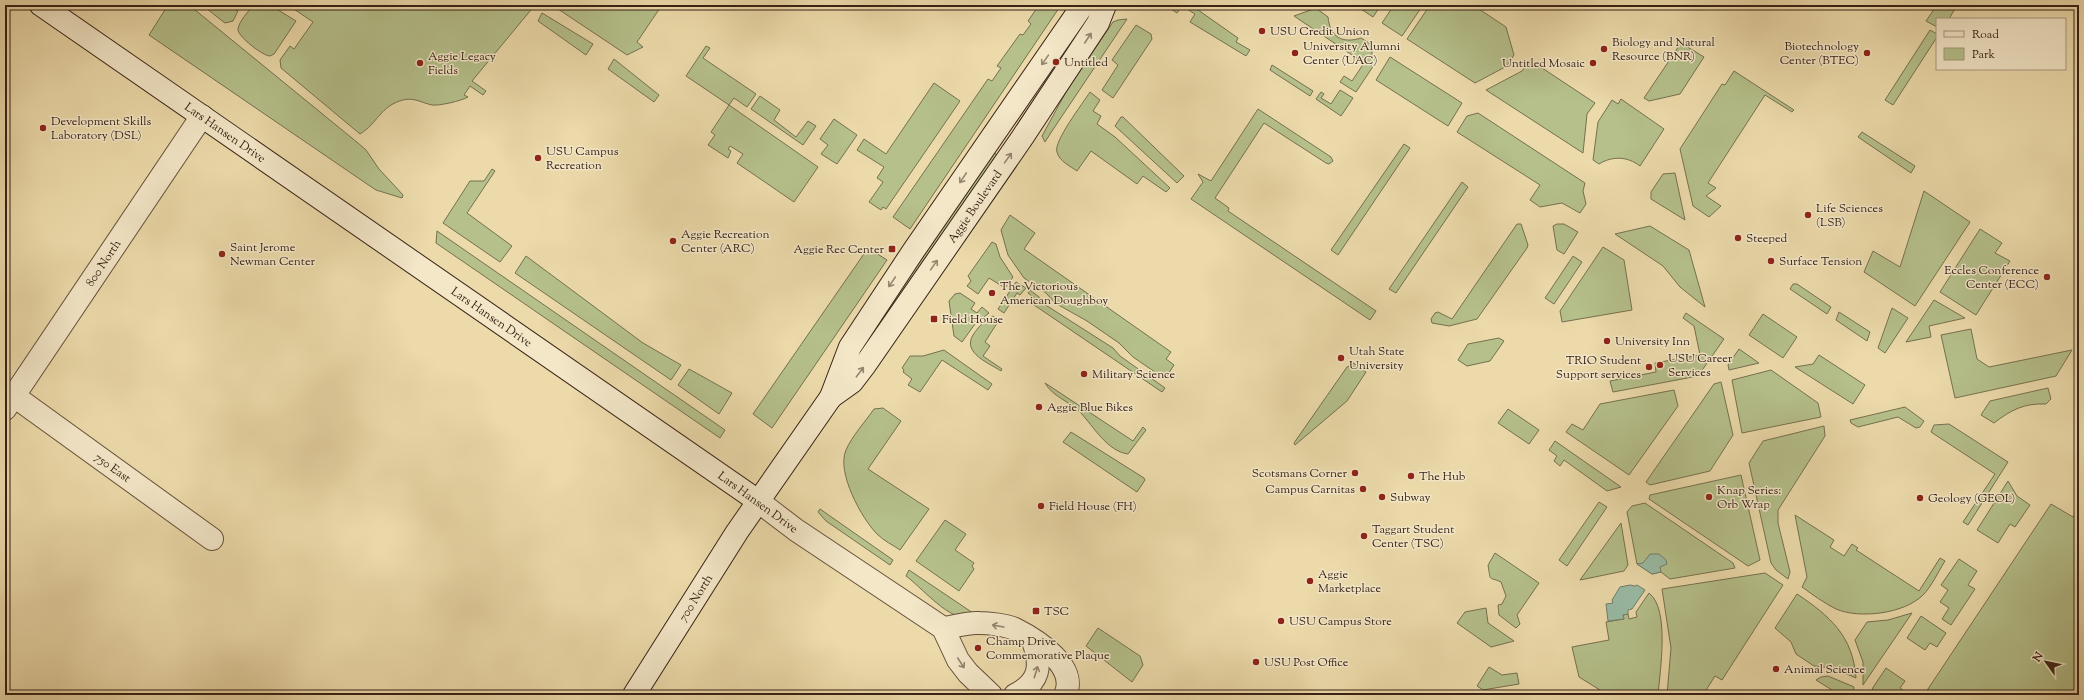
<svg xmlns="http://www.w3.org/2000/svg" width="2084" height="700" viewBox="0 0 2084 700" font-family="'Sorts Mill Goudy',serif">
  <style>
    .green { fill: #b5c08b; stroke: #767050 }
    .water { fill: #99bba5; stroke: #727d6b }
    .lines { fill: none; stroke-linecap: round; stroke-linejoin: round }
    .street-casing { stroke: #644f3a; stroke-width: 24 }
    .secondary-casing { stroke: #372115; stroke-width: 24 }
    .street { stroke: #f3e7c8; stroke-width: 22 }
    .secondary { stroke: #f3e7c8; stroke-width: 22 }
    .oneway { stroke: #95846e }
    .poi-dot { fill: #8f2418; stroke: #f3e7c8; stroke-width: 1.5 }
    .labels { text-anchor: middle; stroke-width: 3; stroke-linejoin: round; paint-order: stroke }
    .poi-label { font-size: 12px; fill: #372115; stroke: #f3e7c8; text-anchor: start }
    .street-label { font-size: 12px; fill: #372115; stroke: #f3e7c8 }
  </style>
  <rect width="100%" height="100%" fill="#ecdaaa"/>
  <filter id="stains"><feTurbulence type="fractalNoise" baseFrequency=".005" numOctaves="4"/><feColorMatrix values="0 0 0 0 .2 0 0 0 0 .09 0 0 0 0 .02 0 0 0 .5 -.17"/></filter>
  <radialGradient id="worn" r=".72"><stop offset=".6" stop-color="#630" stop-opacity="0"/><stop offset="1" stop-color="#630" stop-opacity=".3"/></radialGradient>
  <g class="green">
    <path d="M168,5H189L358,143L366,150L379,169L403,195L402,198L376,190L367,184L149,35Z"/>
    <path d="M202,5H237L234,9L238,11L233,21L225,23Z"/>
    <path d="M253,5H270L296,21L274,54L270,56C263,56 237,36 238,29C239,21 249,11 253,5Z"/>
    <path d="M288,5H535L472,81L486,91L483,95L470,86L464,95L468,97C461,101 439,106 432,105C422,103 414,97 403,100C380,106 378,123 360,134L281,68L280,60L290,46L294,49L313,22Z"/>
    <path d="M552,5H662L637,42L643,47L627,55Z"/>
    <path d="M1039,5H1061L910,229L893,217L988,79L992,81L1001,68L997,66L1020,34L1023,35L1031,24L1028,21Z"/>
    <path d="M1165,5H1191L1238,38L1236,42L1250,50L1246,56L1190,22L1195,14L1182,6L1177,13Z"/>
    <path d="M1355,5H1381L1373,17Z"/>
    <path d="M1394,5H1423L1402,36L1382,23Z"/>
    <path d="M1430,5H1473L1506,27L1514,55L1507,66L1475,83L1407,39Z"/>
    <path d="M1937,5H1957L1949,19H1937V27L1926,21Z"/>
    <path d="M1316,8L1328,17C1330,37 1342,44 1361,38L1372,45V54L1376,62L1356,92L1340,82L1344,76L1352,81L1364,63L1294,16Z"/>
    <path d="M542,13L593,44L586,55L538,21Z"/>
    <path d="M1127,19L1052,131L1045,142L1042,136L1066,92L1113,22L1118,20Z"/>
    <path d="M1136,25L1151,34L1152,39L1113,98L1102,90L1118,65L1112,60Z"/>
    <path d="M1930,30L1937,34V37L1893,105L1885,100Z"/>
    <path d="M1681,43L1704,57L1680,94L1649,101L1644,98Z"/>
    <path d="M706,46L710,48L703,58L756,94L747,107L734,98L729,105L818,167L794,202L737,163L743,154L730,146L728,149L731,151L728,158L708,145L715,135L711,132L729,105L686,76Z"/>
    <path d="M1390,57L1462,103L1448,126L1376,80Z"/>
    <path d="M614,59L659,95L654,102L608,69Z"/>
    <path d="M1530,60L1595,103L1587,114L1583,153L1486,90L1522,71Z"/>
    <path d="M1272,65L1313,91L1310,96L1270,70Z"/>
    <path d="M1734,71L1794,110L1792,112L1765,95L1708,183L1716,188L1706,196L1721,206L1709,217L1693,206L1680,149L1722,84L1725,85Z"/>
    <path d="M934,83L960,101L886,209L883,207L881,210L869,202L883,182L877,178L884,167L857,150L864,139L886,154Z"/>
    <path d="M1340,90L1353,98L1341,116L1316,99L1321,92L1324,94L1321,98L1331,104Z"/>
    <path d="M1090,92L1100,100L1093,111L1101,116L1097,124L1115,137L1170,188L1166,192L1143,176L1137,184L1091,151L1077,171C1070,166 1059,161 1057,152C1053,142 1083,103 1090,92Z"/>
    <path d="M760,96L780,110L774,120L796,137L808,121L816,126L803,145L751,109Z"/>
    <path d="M1621,99L1664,129L1640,166C1627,156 1612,156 1599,164L1593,160L1598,122L1612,100L1618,104Z"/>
    <path d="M1258,109L1331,157L1333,161L1329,164L1326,163L1264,123L1215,198L1229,208L1228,211L1376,311L1370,320L1191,199L1203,182L1198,174L1211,181Z"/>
    <path d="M1478,113L1585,183L1583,191L1586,204L1580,213L1562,203L1540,207L1530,200L1540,185L1457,132L1467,116Z"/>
    <path d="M1121,117H1123L1184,176L1177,183L1115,126Z"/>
    <path d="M834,119L857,135L837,164L821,154L828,145L820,139Z"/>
    <path d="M1862,132L1915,166L1911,173L1858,137Z"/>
    <path d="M1404,144L1410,148L1338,255L1331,250Z"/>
    <path d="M989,149L1000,157L884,325L873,318Z"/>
    <path d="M492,169L495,171L467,213L512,246L500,262L443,223L470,181H484Z"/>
    <path d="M1675,173L1685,220L1651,199V192L1663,174Z"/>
    <path d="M1462,182L1468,187L1396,293L1389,289Z"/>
    <path d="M1924,191L1970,222L1915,306L1864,272L1873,251L1900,267Z"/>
    <path d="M1010,215L1035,233L1024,249L1171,352L1166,359L1174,365L1165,379L1133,357L1119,343L1087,321L1055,303L1046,293L1024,278L1008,255L1001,230Z"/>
    <path d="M1517,224H1521L1528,245L1527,248L1477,319L1449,326L1432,323L1431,319L1435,313L1438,312L1452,319Z"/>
    <path d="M1557,224H1564L1578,232L1564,254L1557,250L1553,226Z"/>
    <path d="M1650,226L1689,250L1705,307L1680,287L1663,266L1615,234Z"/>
    <path d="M1980,229L2002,243L1995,253L2010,261L1976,315L1940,292Z"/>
    <path d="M437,231L725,430L720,438L436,243Z"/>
    <path d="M992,242L996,244L1000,257L1013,277L1005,288L989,278L978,294L967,286L971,281L968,276Z"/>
    <path d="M1603,247L1624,260L1632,310L1562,322L1560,311Z"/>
    <path d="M868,248L887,260L772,428L753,414Z"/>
    <path d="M526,256L643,343L681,365L671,380L515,273Z"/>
    <path d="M1573,256L1582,262L1554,304L1545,298Z"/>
    <path d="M1016,282L1026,288L1020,295L1017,293L1004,313L998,309Z"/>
    <path d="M1793,284H1797L1831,307L1827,314L1790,289Z"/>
    <path d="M1030,290L1039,297L1044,304L1113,348L1120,356L1165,388L1162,392L1034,305L1037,300L1028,293Z"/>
    <path d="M960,293L975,303L971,309L977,313L982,307L989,313L975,324L962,342L954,336L949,301L955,294Z"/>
    <path d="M1934,300L1965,318L1929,326L1931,337L1906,342Z"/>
    <path d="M1892,308L1908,318L1885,353L1878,348Z"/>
    <path d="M1839,312L1870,332L1867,341L1836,320Z"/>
    <path d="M1686,313L1724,339L1698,376L1613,392L1610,381L1656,372L1655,363L1700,355L1694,326L1683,318Z"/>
    <path d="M1763,314L1797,337L1783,358L1749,335Z"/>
    <path d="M993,316L999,320L985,342L990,346L983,356L1002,369L1001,371C989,363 962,353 973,335C979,326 984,321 993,316Z"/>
    <path d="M1971,329L1977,359L1989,367L2072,350L2056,376L1955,398L1941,335Z"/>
    <path d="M1499,338L1504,341L1490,361L1467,366L1458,360L1468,344Z"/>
    <path d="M1739,349L1759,363L1729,370L1728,365Z"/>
    <path d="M944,350L992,384L988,390L942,360L920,392L908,385L912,379L903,372L904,370L902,368L910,356H923Z"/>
    <path d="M1819,355L1865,385L1853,404L1795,367L1813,364Z"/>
    <path d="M1352,362L1366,372L1347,401L1295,445L1294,443L1347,367H1348Z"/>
    <path d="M689,369L732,393L719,414L678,385Z"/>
    <path d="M1771,370L1818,403L1821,417L1742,433L1732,380Z"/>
    <path d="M1721,382L1733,435L1710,471L1650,485L1646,482L1714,384Z"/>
    <path d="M1045,383L1133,441L1143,427L1146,430L1128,454C1107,451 1094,427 1080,412C1069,401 1053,397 1045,383Z"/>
    <path d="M2048,388L2051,399L2046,404C2024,403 2011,410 1994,423L1981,415L1990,401Z"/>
    <path d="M1674,390L1678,406L1629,475L1566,432L1572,424L1583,430L1600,404Z"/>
    <path d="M1905,407L1924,421L1920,427L1916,428L1898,417L1858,427L1851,423L1850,420Z"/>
    <path d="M883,408L901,421L868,469L929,509L900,550C893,545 884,541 877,534C862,519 836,472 846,450C852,436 865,422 874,409Z"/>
    <path d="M1508,409L1539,430L1529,444L1498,423Z"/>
    <path d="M1949,424L2008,462L1968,525L1963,522L1995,474L1931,432L1934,425Z"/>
    <path d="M1824,426L1825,436L1778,510V523L1790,572L1788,579L1776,570L1771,563L1749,463L1763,441Z"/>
    <path d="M1071,432L1144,478L1145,480L1137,492L1063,442Z"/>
    <path d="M1555,441L1621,487L1607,491L1564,460L1560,466L1554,461L1557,456L1549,450Z"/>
    <path d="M1741,475L1760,560L1748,566L1649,499L1650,495Z"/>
    <path d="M2008,481L2017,496L2030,505L2015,527L2010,524L1998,543L1977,530Z"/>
    <path d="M1599,502L1607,507L1567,566L1559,560Z"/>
    <path d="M1645,503L1733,563L1735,568L1670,579L1661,572L1652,574L1637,564L1627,512L1632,506Z"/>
    <path d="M2051,504L2073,517L2079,509V695H1924Z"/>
    <path d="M820,509L893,560L890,565L826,521L818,512Z"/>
    <path d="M1795,515L1834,540L1830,547L1844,556L1852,544L1858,548L1856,550L1919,591L1940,558L1945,561C1938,572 1932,586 1923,595C1904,614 1859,619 1836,609C1824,603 1813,595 1802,587L1807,577Z"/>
    <path d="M945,520L966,534L955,550L974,563L972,566L974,569L959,591L916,561Z"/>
    <path d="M1621,523L1628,565L1624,571L1580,580Z"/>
    <path d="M1495,553L1539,583L1517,615L1520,624L1516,628L1499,615L1498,605L1502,604L1506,596L1501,582C1488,576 1491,583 1488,565Z"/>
    <path d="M1959,559L1977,571L1968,585L1975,589L1951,625L1942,619L1949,608L1940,602L1948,590L1941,585Z"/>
    <path d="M909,570L976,615C972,616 968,617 964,617C946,617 921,587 906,576Z"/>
    <path d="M1765,573L1783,585L1722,680L1715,676L1703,695H1667L1671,648L1662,589Z"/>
    <path d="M1649,593C1670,609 1660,671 1658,695H1608L1579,677L1572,647L1609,640L1606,622L1624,619L1623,615L1628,614L1629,619L1637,617L1636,612Z"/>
    <path d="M1797,594C1830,616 1853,636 1856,678L1833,668L1814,666L1796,654L1791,642L1775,628Z"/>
    <path d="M1486,608L1488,623L1514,641L1491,647L1457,623L1465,612Z"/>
    <path d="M1912,613L1863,685V662L1855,640L1867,622L1888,620Z"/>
    <path d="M1921,616L1946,633L1937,647L1930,643L1925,650L1907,638Z"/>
    <path d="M1098,628L1140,656L1143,665L1132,682L1086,646Z"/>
    <path d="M1489,667L1502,675L1517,673L1519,684L1483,690L1477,686Z"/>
    <path d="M1886,668L1905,681L1900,688L1907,693L1905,695H1880L1872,689Z"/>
    <path d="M1828,676L1854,687L1853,695H1840L1816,680L1821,677Z"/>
  </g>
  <g class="water">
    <path d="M1650,554H1659L1666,560L1667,564L1660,567L1661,572L1652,574L1637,564L1643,563Z"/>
    <path d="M1630,585L1635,586L1637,585L1645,590L1632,609L1628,610V614L1623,615L1624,619L1608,621L1606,604L1613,603L1612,600L1620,587Z"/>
  </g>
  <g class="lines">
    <g class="street-casing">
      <g id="street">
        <path id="s1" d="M14,396L212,539"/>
        <path id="s2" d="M5,409L202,116"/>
        <path d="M758,501L796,530L943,628L958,660L968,673L991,695"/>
        <path d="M943,628C954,627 967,622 979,623C989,623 1006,625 1015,629C1037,640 1079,667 1065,695"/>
        <path d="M1015,695C1040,682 1042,666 1033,641"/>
      </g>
    </g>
    <g class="secondary-casing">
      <g id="secondary">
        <path id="s3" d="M41,5L758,501"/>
        <path id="s4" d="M831,397L852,382L865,365L1022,138L1098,23L1105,5"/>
        <path id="s5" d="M634,695L737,532L831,397L850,347L914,250L1083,5"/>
      </g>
    </g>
    <use href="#street" class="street"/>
    <use href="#secondary" class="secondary"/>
  </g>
  <defs><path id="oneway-shaft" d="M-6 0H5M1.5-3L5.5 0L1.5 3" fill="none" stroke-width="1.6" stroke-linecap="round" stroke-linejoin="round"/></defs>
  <g class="oneway">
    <use href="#oneway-shaft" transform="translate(1088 38) rotate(-57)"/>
    <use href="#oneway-shaft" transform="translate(1045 60) rotate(125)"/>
    <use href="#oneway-shaft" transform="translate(1008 158) rotate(-55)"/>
    <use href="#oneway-shaft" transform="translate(963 178) rotate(124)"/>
    <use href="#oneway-shaft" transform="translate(934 265) rotate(-55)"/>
    <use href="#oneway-shaft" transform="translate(892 282) rotate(124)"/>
    <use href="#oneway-shaft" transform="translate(860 372) rotate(-53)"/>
    <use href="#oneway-shaft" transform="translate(998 626) rotate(-170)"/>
    <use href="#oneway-shaft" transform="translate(961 663) rotate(57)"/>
    <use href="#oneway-shaft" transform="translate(1036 672) rotate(-73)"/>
  </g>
  <g class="poi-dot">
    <circle cx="1262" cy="31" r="4"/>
    <circle cx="1604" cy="49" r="4"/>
    <circle cx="1295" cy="53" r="4"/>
    <circle cx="1867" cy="53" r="4"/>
    <circle cx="1056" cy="62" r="4"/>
    <circle cx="420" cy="63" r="4"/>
    <circle cx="1593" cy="63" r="4"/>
    <circle cx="43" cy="128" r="4"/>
    <circle cx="538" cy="158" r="4"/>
    <circle cx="1808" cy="215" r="4"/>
    <circle cx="1738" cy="238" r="4"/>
    <circle cx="673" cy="241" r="4"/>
    <rect x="888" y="245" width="8" height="8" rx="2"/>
    <circle cx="222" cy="254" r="4"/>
    <circle cx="1771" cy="261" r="4"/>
    <circle cx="2047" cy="277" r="4"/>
    <circle cx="992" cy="293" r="4"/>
    <rect x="930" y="315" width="8" height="8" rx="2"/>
    <circle cx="1607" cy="341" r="4"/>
    <circle cx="1341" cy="358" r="4"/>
    <circle cx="1660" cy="365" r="4"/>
    <circle cx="1649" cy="367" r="4"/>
    <circle cx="1084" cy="374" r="4"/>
    <circle cx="1039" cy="407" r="4"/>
    <circle cx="1355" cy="473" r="4"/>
    <circle cx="1411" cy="476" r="4"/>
    <circle cx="1363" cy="489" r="4"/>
    <circle cx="1382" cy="497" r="4"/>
    <circle cx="1709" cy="497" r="4"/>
    <circle cx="1920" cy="498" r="4"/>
    <circle cx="1041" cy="506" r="4"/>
    <circle cx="1364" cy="536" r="4"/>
    <circle cx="1310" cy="581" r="4"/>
    <rect x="1032" y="607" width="8" height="8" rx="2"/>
    <circle cx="1281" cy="621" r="4"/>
    <circle cx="978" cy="648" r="4"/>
    <circle cx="1256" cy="662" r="4"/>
    <circle cx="1776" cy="669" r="4"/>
  </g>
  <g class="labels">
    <g class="poi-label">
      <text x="1270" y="35">USU Credit Union</text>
      <text x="1612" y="46">Biology and Natural<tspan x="1612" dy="14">Resource (BNR)</tspan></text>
      <text x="1303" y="50">University Alumni<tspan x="1303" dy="14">Center (UAC)</tspan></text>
      <text x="1859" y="50" text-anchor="end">Biotechnology<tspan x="1859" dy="14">Center (BTEC)</tspan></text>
      <text x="428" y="60">Aggie Legacy<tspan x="428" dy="14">Fields</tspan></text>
      <text x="1064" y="66">Untitled</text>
      <text x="1585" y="67" text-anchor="end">Untitled Mosaic</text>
      <text x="51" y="125">Development Skills<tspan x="51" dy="14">Laboratory (DSL)</tspan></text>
      <text x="546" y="155">USU Campus<tspan x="546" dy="14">Recreation</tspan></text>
      <text x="1816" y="212">Life Sciences<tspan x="1816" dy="14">(LSB)</tspan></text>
      <text x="681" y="238">Aggie Recreation<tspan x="681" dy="14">Center (ARC)</tspan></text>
      <text x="1746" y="242">Steeped</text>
      <text x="230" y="251">Saint Jerome<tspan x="230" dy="14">Newman Center</tspan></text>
      <text x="884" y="253" text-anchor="end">Aggie Rec Center</text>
      <text x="1779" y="265">Surface Tension</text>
      <text x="2039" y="274" text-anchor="end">Eccles Conference<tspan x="2039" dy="14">Center (ECC)</tspan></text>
      <text x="1000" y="290">The Victorious<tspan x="1000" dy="14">American Doughboy</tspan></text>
      <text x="942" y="323">Field House</text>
      <text x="1615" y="345">University Inn</text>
      <text x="1349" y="355">Utah State<tspan x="1349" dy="14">University</tspan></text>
      <text x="1668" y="362">USU Career<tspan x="1668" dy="14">Services</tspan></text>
      <text x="1641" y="364" text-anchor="end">TRIO Student<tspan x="1641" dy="14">Support services</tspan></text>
      <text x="1092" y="378">Military Science</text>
      <text x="1047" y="411">Aggie Blue Bikes</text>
      <text x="1347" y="477" text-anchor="end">Scotsmans Corner</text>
      <text x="1419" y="480">The Hub</text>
      <text x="1355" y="493" text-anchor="end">Campus Carnitas</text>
      <text x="1717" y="494">Knap Series:<tspan x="1717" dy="14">Orb Wrap</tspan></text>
      <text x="1390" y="501">Subway</text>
      <text x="1928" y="502">Geology (GEOL)</text>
      <text x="1049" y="510">Field House (FH)</text>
      <text x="1372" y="533">Taggart Student<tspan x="1372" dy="14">Center (TSC)</tspan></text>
      <text x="1318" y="578">Aggie<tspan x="1318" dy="14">Marketplace</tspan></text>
      <text x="1044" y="615">TSC</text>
      <text x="1289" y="625">USU Campus Store</text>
      <text x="986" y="645">Champ Drive<tspan x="986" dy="14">Commemorative Plaque</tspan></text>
      <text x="1264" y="666">USU Post Office</text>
      <text x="1784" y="673">Animal Science</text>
    </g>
    <g class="street-label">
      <text dy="4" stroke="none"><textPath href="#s3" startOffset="224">Lars Hansen Drive</textPath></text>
      <text dy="4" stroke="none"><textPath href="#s4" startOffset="240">Aggie Boulevard</textPath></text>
      <text dy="4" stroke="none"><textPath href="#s2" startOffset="176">800 North</textPath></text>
      <text dy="4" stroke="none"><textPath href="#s3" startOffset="548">Lars Hansen Drive</textPath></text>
      <text dy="4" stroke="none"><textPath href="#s1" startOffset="122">750 East</textPath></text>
      <text transform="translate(758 502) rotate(36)" y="4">Lars Hansen Drive</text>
      <text dy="4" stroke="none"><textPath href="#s5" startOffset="115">700 North</textPath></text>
    </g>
  </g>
  <rect width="2084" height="700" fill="none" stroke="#ecdaaa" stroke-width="20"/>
  <rect x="6" y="6" width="2072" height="688" fill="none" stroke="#372115" stroke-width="2"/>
  <rect x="10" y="10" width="2064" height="680" fill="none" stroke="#372115"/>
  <rect x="1936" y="18" width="130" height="52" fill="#f3e7c8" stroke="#a89880"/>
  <rect x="1944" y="31" width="20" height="6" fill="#f3e7c8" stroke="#a89880"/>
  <text x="1972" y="38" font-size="12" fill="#372115">Road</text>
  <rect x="1944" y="48" width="20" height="12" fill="#b5c08b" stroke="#a89880"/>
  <text x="1972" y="58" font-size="12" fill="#372115">Park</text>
  <g transform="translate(2046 662) rotate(303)" stroke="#f3e7c8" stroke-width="3" paint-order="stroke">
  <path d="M0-3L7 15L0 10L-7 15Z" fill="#372115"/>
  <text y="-6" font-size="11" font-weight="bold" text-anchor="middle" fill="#372115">N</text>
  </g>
  <rect width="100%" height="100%" filter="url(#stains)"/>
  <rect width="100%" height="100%" fill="url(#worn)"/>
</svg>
